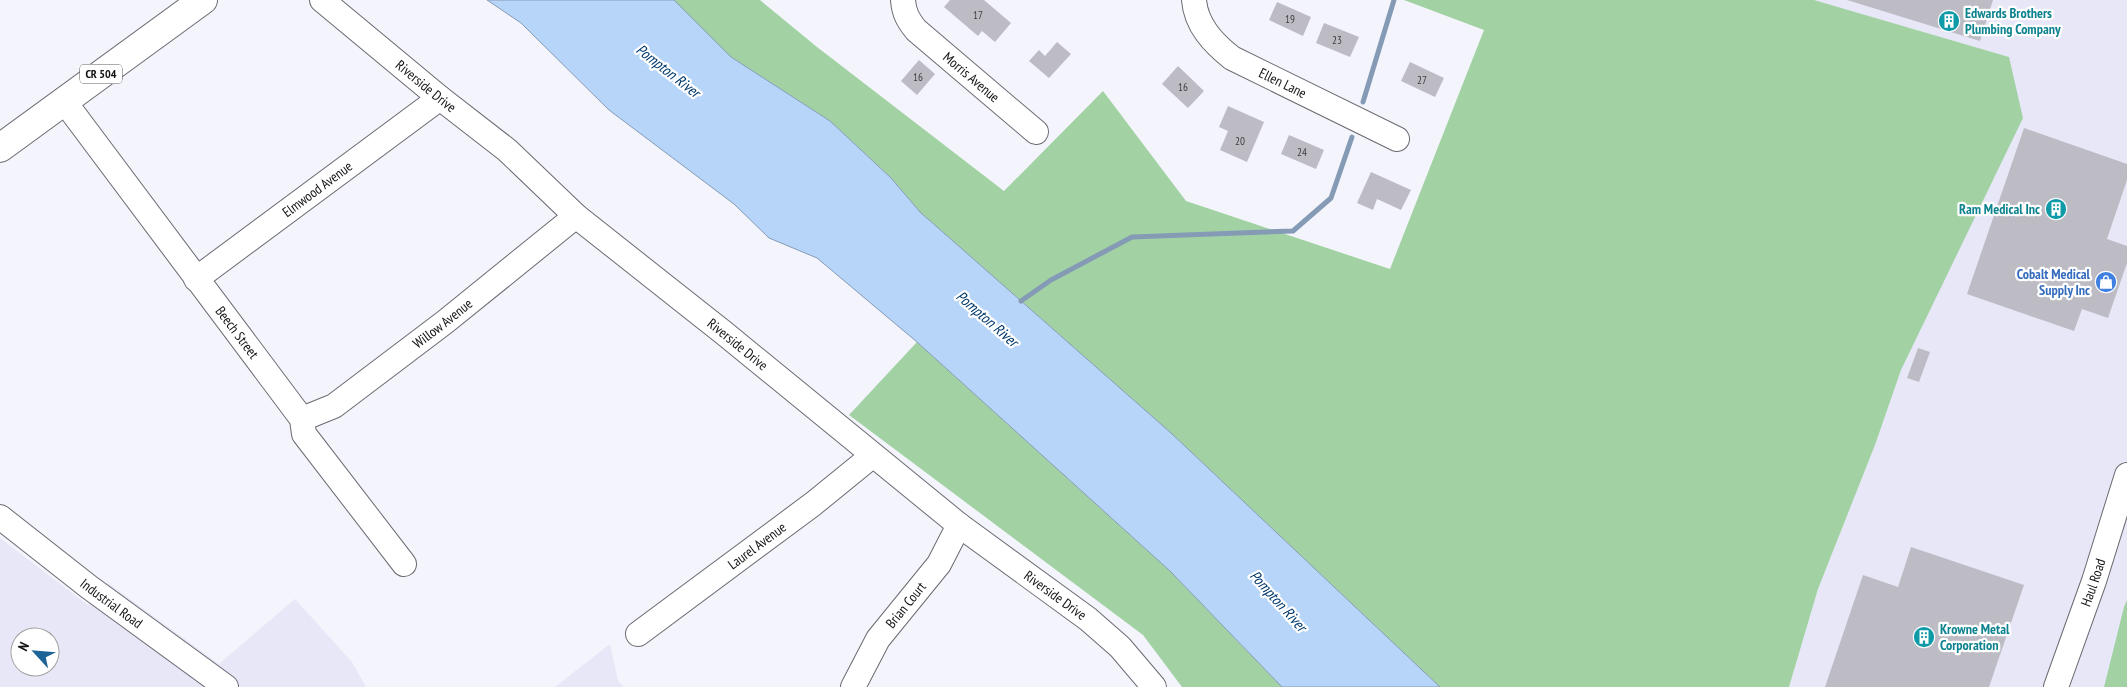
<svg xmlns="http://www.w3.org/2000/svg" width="2127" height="687" viewBox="0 0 2127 687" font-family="'PT Sans Narrow',sans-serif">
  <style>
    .built { fill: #e7e7f7; fill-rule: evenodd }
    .green { fill: #a2d2a4 }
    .water { fill: #b6d5f9; stroke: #859bb5 }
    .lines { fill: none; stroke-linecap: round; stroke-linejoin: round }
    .stream { stroke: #859bb5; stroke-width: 5 }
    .building { fill: #bdbcc5 }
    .minor-casing { stroke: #6a6a71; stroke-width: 26 }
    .major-casing { stroke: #6a6a71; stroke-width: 30 }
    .minor { stroke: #fff; stroke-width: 24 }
    .major { stroke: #fff; stroke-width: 28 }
    .labels { text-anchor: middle; stroke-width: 4.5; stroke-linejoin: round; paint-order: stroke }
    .number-label { font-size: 11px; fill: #3e3d41 }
    .shield { fill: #fff; stroke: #5a5a5b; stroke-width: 1 }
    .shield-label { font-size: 12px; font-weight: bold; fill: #131315 }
    .culture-label { font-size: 14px; font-weight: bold; fill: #0d838f; stroke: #fff; text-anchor: start }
    .street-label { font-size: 14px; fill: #131315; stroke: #fff }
    .shop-label { font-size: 14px; font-weight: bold; fill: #366cbe; stroke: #fff; text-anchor: end }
    .water-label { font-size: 15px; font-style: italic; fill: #00396d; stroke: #fff }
  </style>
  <rect width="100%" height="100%" fill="#f4f4fc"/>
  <g class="built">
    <path d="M1814,0H2127V600L2104,687H1789L1818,589L1875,445L2009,57Z"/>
    <path d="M0,538L88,605L108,583L219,664L295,599L352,662L366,687H0ZM20,637H50V667H20Z"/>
    <path d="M610,644L618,681L624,687H555Z"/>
  </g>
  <g class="green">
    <path d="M674,0H760L817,47L1004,191L1103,91L1186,201L1390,269L1484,30L1404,0H1814L2009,57L2023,118L1901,370L1875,445L1818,589L1789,687H1440L1171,433L920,212L891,178L830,121L731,57Z"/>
    <path d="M917,342L1170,571L1282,687H1182L1143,635L849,415Z"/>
    <path d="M2127,600V687H2104L2124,607Z"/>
  </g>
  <path class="water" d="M487,0H674L731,57L830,121L891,178L920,212L1171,433L1440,687H1282L1170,571L917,342L817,258L769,238L734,204L609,110L521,23Z"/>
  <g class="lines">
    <g class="stream">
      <path d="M1363,102L1394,0"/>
      <path d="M1021,301L1051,280L1132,237L1293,231L1331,198L1352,137"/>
    </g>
  </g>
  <g class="building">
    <path d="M950,0H984L1011,23L995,42L982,31L978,36L944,7Z"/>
    <path d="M1847,0H1993L1980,41Z"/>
    <path d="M1277,2L1311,17L1303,36L1269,20Z"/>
    <path d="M1324,23L1359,37L1350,57L1316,43Z"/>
    <path d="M1057,42L1071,54L1049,78L1029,61L1039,50L1045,56Z"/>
    <path d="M919,60L935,74L917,95L901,81Z"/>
    <path d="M1410,62L1444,78L1435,97L1401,81Z"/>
    <path d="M1178,66L1204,91L1188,108L1162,84Z"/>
    <path d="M1228,106L1264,122L1247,162L1220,150L1228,131L1219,127Z"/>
    <path d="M2024,128L2127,164V180L2107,239L2127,246V263L2108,318L2082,309L2074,331L1967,294Z"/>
    <path d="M1289,135L1324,150L1316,169L1281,154Z"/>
    <path d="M1371,172L1411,190L1401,210L1377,199L1373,210L1357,203Z"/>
    <path d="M1918,348L1930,352L1919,382L1907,378Z"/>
    <path d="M1911,547L2024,585L1989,687H1825L1863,575L1898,587Z"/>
  </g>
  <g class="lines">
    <g class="minor-casing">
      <g id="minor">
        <path id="s1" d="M322,0L440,98L507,150L576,216L724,333L959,525L1088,619L1120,647L1154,687"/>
        <path id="s2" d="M903,0C904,13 908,20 916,30L1036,132"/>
        <path id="s3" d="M1194,0C1196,25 1213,43 1232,58L1397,139"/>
        <path id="s4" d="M64,101L302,419L304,434L404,564"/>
        <path id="s5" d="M196,279L440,98"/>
        <path id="s6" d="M302,419L334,406L445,322L576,216"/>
        <path id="s7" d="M0,517L89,587L226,687"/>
        <path id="s8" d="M638,634L813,504L872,456"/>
        <path id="s9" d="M853,687L878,639L939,564L959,525"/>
        <path id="s10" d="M2056,687L2094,581L2127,475"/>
      </g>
    </g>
    <g class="major-casing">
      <path id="major" d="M0,148L203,0"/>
    </g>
    <use href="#minor" class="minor"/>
    <use href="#major" class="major"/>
  </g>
  <defs>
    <g id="building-disc" transform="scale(1.125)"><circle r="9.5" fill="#0f9aa8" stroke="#fff"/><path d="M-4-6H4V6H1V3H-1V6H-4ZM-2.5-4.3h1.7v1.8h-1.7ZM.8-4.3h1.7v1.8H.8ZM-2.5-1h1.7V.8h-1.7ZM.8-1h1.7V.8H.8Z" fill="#fff"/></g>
    <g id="shop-disc" transform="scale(1.125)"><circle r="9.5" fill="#3f7fe0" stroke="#fff"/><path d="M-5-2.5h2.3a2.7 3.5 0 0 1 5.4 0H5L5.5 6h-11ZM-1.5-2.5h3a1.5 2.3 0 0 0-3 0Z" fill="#fff"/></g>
  </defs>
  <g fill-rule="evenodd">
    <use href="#building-disc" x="1949" y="21"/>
    <use href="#building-disc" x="2056" y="209"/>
    <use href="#shop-disc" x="2106" y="282"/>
    <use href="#building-disc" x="1924" y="637"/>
  </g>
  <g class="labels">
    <g class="number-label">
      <text x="978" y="19">17</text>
      <text x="1290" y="23">19</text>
      <text x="1337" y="44">23</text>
      <text x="918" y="81">16</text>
      <text x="1422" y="84">27</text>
      <text x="1183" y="91">16</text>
      <text x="1240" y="145">20</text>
      <text x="1302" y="156">24</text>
    </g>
    <rect class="shield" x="80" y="64.5" width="42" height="19" rx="4"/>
    <g class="shield-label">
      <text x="101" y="78">CR 504</text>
    </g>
    <g class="culture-label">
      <text x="1965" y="18">Edwards Brothers<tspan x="1965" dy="16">Plumbing Company</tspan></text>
      <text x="2040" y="214" text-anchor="end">Ram Medical Inc</text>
      <text x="1940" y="634">Krowne Metal<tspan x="1940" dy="16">Corporation</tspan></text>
    </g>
    <g class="street-label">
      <text dy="5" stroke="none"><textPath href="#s2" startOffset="106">Morris Avenue</textPath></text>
      <text dy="5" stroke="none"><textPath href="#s3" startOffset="128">Ellen Lane</textPath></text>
      <text dy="5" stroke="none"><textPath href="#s1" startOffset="135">Riverside Drive</textPath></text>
      <text dy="5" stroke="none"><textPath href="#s5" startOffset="151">Elmwood Avenue</textPath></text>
      <text dy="5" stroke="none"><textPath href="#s6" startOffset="171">Willow Avenue</textPath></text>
      <text dy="5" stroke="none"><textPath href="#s4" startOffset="289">Beech Street</textPath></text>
      <text dy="5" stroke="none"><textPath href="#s1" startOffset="540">Riverside Drive</textPath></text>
      <text dy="5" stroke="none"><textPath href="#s8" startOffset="148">Laurel Avenue</textPath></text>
      <text dy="5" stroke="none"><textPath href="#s10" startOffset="111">Haul Road</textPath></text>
      <text dy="5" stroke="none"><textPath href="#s1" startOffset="945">Riverside Drive</textPath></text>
      <text dy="5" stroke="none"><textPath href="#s7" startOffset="141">Industrial Road</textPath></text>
      <text dy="5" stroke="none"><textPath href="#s9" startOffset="98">Brian Court</textPath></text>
    </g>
    <g class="shop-label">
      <text x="2090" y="279">Cobalt Medical<tspan x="2090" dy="16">Supply Inc</tspan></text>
    </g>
    <g class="water-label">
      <text transform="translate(668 71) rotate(38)" y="5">Pompton River</text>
      <text transform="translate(987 319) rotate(41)" y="5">Pompton River</text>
      <text transform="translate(1278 601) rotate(48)" y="5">Pompton River</text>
    </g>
  </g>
  <g transform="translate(35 652) rotate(296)"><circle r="24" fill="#ffffff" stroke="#a1a1a1"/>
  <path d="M0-4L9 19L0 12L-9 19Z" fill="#1c6397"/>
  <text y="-8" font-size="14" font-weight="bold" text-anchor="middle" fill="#131315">N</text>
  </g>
</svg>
